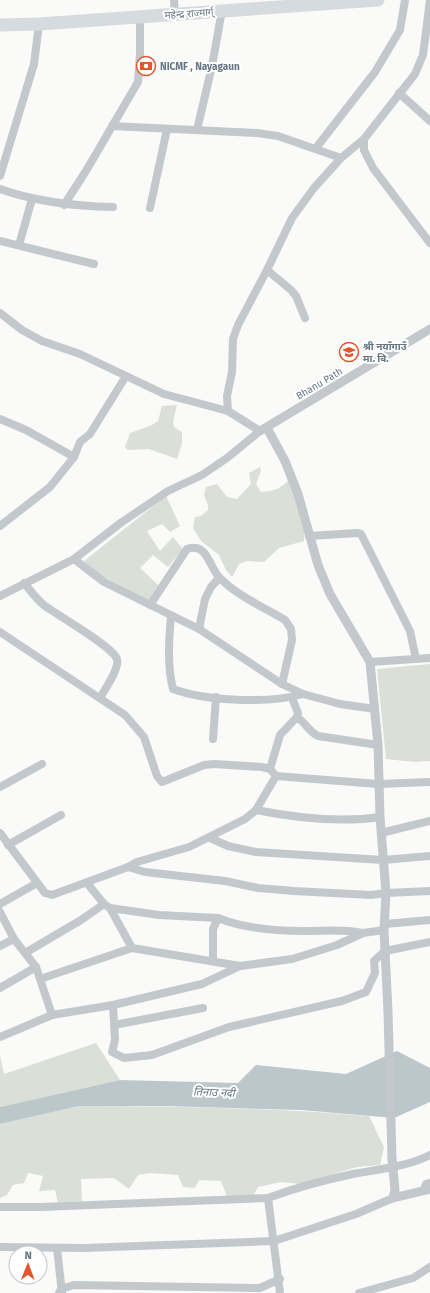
<svg xmlns="http://www.w3.org/2000/svg" width="430" height="1293" viewBox="0 0 430 1293" font-family="'Fira Sans','Noto Sans Devanagari',sans-serif">
  <style>
    .green { fill: #dadfd7 }
    .water { fill: #bbc7cb }
    .lines { fill: none; stroke-linecap: round; stroke-linejoin: round }
    .minor { stroke: #c3c8cc; stroke-width: 8 }
    .tertiary { stroke: #c3c8cc; stroke-width: 9 }
    .trunk { stroke: #d6dbdf; stroke-width: 13 }
    .labels { text-anchor: middle; stroke-width: 4; stroke-linejoin: round; paint-order: stroke }
    .street-label { font-size: 10px; fill: #657683; stroke: #fff }
    .poi-label { font-size: 10px; font-weight: bold; fill: #657683; stroke: #fff; text-anchor: start }
    .water-label { font-size: 11px; font-style: italic; fill: #60757c; stroke: #fff }
  </style>
  <rect width="100%" height="100%" fill="#fafaf8"/>
  <g class="green">
    <path d="M177,405L173,422L174,427L182,432V444L177,459L149,449L128,450L125,447L130,433L152,425L158,421L162,406Z"/>
    <path d="M260,467L261,471L256,484L261,492C274,491 280,489 289,480L305,527L304,541L279,548L264,562L247,561L239,564L233,576H231L226,570L219,555L201,541L193,528L195,517L201,516L208,510V505L204,495L206,487L217,484L227,497L237,499L251,484L249,473Z"/>
    <path d="M166,496L180,526L170,532L162,524L147,531L160,551L173,537L183,549L168,567L153,555L140,568L158,585L148,601L98,574L84,561Z"/>
    <path d="M430,664V761L415,762L386,759L377,669Z"/>
    <path d="M96,1043L120,1080L0,1107V1055L4,1074Z"/>
    <path d="M79,1106C176,1106 273,1108 369,1116L384,1147L380,1165L357,1167L300,1184L281,1182L258,1187L250,1201L229,1202L221,1181L199,1180L195,1188L183,1187L178,1175L149,1173L138,1175L129,1189L114,1178L81,1179L82,1201L58,1203L55,1190L39,1191L43,1176L28,1173L24,1183L13,1185L7,1195L0,1198V1124Z"/>
  </g>
  <path class="water" d="M397,1051L430,1068V1102L394,1118L301,1110L164,1106H79L0,1124V1107L120,1080L238,1083L256,1065L346,1074Z"/>
  <g class="lines">
    <g class="minor">
      <path d="M174,0L175,14"/>
      <path d="M430,0L423,55L415,74L364,139V150L373,168L430,243"/>
      <path d="M399,93L430,121"/>
      <path d="M112,126L257,133L278,136L341,158L364,139"/>
      <path d="M197,130L212,66L222,10"/>
      <path d="M316,148L375,72L400,30L405,0"/>
      <path d="M0,176L34,64L39,24"/>
      <path d="M0,189C37,202 73,206 113,207"/>
      <path d="M64,205L86,171L138,82L140,53V16"/>
      <path d="M150,208L167,129"/>
      <path d="M0,241L94,264"/>
      <path d="M19,245L32,199"/>
      <path d="M267,270L291,290L296,296L305,318"/>
      <path d="M0,313L22,330L42,341L80,354L164,394L228,411L260,431L227,458L202,475L168,491L122,522L74,559L0,596"/>
      <path d="M228,411L227,396L232,372L233,339L238,325L267,270L292,218L314,188L341,158"/>
      <path d="M0,419L26,430L74,457"/>
      <path d="M0,526L50,487L74,457L80,442L90,434L126,376"/>
      <path d="M309,536L358,533L361,534L410,631L416,659"/>
      <path d="M74,559L104,582L199,629L282,684L303,694L340,704L375,709"/>
      <path d="M24,583C31,591 37,600 45,606C59,616 112,646 117,659C120,668 105,689 100,698"/>
      <path d="M150,605L187,549C208,542 209,568 220,578C236,595 265,608 285,620L291,629L292,640L282,684"/>
      <path d="M171,616C169,639 167,666 173,689C206,701 269,704 303,694"/>
      <path d="M199,629L205,599L211,587L219,578"/>
      <path d="M0,632L125,715L144,737L157,776L162,782L204,765L214,764L262,767L270,769L276,776L378,784L430,782"/>
      <path d="M370,662L430,658"/>
      <path d="M297,717C306,723 308,731 318,736L378,745"/>
      <path d="M213,739L216,697"/>
      <path d="M270,769L280,735L297,717L298,713L292,698"/>
      <path d="M0,787L42,764"/>
      <path d="M256,810C296,818 339,823 380,817"/>
      <path d="M0,833L45,893L52,895L128,867L145,872L225,881L258,888L294,891L371,895L386,893L430,891"/>
      <path d="M381,833L430,821"/>
      <path d="M210,838L228,846L256,852L383,860L430,856"/>
      <path d="M8,845L61,815"/>
      <path d="M128,867L137,862L189,847L245,819L256,810L276,776"/>
      <path d="M87,883L104,904"/>
      <path d="M0,904L37,883"/>
      <path d="M110,908L132,948L240,966"/>
      <path d="M0,912L14,939L36,967L0,988"/>
      <path d="M385,924L430,920"/>
      <path d="M0,946L14,939"/>
      <path d="M25,953L81,920L104,904L110,908L159,915L218,918"/>
      <path d="M213,960V929L218,918C243,928 278,931 304,931C325,931 343,929 363,933"/>
      <path d="M36,967L52,1015"/>
      <path d="M40,979L132,948"/>
      <path d="M113,1005L115,1040L112,1052L124,1058L152,1055L229,1027L342,1001L366,992L375,973L374,961L385,951L430,942"/>
      <path d="M114,1025L203,1008"/>
      <path d="M0,1037L52,1015L113,1005L202,984L240,966L292,959L337,945L363,933L384,930"/>
      <path d="M424,1190L426,1184L430,1183"/>
      <path d="M268,1198L280,1293"/>
      <path d="M0,1207H41L268,1198C295,1188 324,1180 353,1174C379,1169 406,1167 430,1155"/>
      <path d="M0,1247L84,1248L274,1241L356,1214L393,1198"/>
      <path d="M57,1248L62,1293"/>
      <path d="M59,1293L61,1289L74,1285L260,1288L280,1279"/>
      <path d="M359,1293L413,1278L430,1267"/>
    </g>
    <g class="tertiary">
      <path d="M267,428L285,461L298,494L318,565L330,594L370,662L378,745L380,817L386,893L384,930L388,1012L392,1159L395,1190L393,1198L430,1189"/>
      <path d="M260,431L430,329"/>
    </g>
    <path class="trunk" d="M0,25L39,24L378,0"/>
  </g>
  <defs>
    <g id="bank-ring" transform="scale(1)"><circle r="9.5" fill="#fff" stroke="#e4572e" stroke-width="1.5"/><path d="M-6-4H6V4H-6ZM0-2.3a2.3 2.3 0 1 0 0 4.6a2.3 2.3 0 1 0 0-4.6Z" fill="#e4572e"/></g>
    <g id="school-ring" transform="scale(1)"><circle r="9.5" fill="#fff" stroke="#e4572e" stroke-width="1.5"/><path d="M0-5L7-2L0 1L-7-2ZM-4 1L0 2.5L4 1V4Q0 6-4 4Z" fill="#e4572e"/></g>
  </defs>
  <g fill-rule="evenodd">
    <use href="#bank-ring" x="146" y="66"/>
    <use href="#school-ring" x="349" y="352"/>
  </g>
  <g class="labels">
    <g class="street-label">
      <text transform="translate(189 13) rotate(-4)" y="4">महेन्द्र राज्मार्ग्</text>
      <text transform="translate(319 383) rotate(-31)" y="4">Bhanu Path</text>
    </g>
    <g class="poi-label">
      <text x="160" y="70">NICMF , Nayagaun</text>
      <text x="363" y="350">श्री नयाँगाउँ<tspan x="363" dy="12">मा. वि.</tspan></text>
    </g>
    <g class="water-label">
      <text transform="translate(214 1092) rotate(2)" y="4">तिनाउ नदी</text>
    </g>
  </g>
  <g transform="translate(28 1265) rotate(1)"><circle r="19" fill="#ffffff" stroke="#c1c8cd"/>
  <path d="M0-3L7 15L0 10L-7 15Z" fill="#e4572e"/>
  <text y="-6" font-size="11" font-weight="bold" text-anchor="middle" fill="#657683">N</text>
  </g>
</svg>
